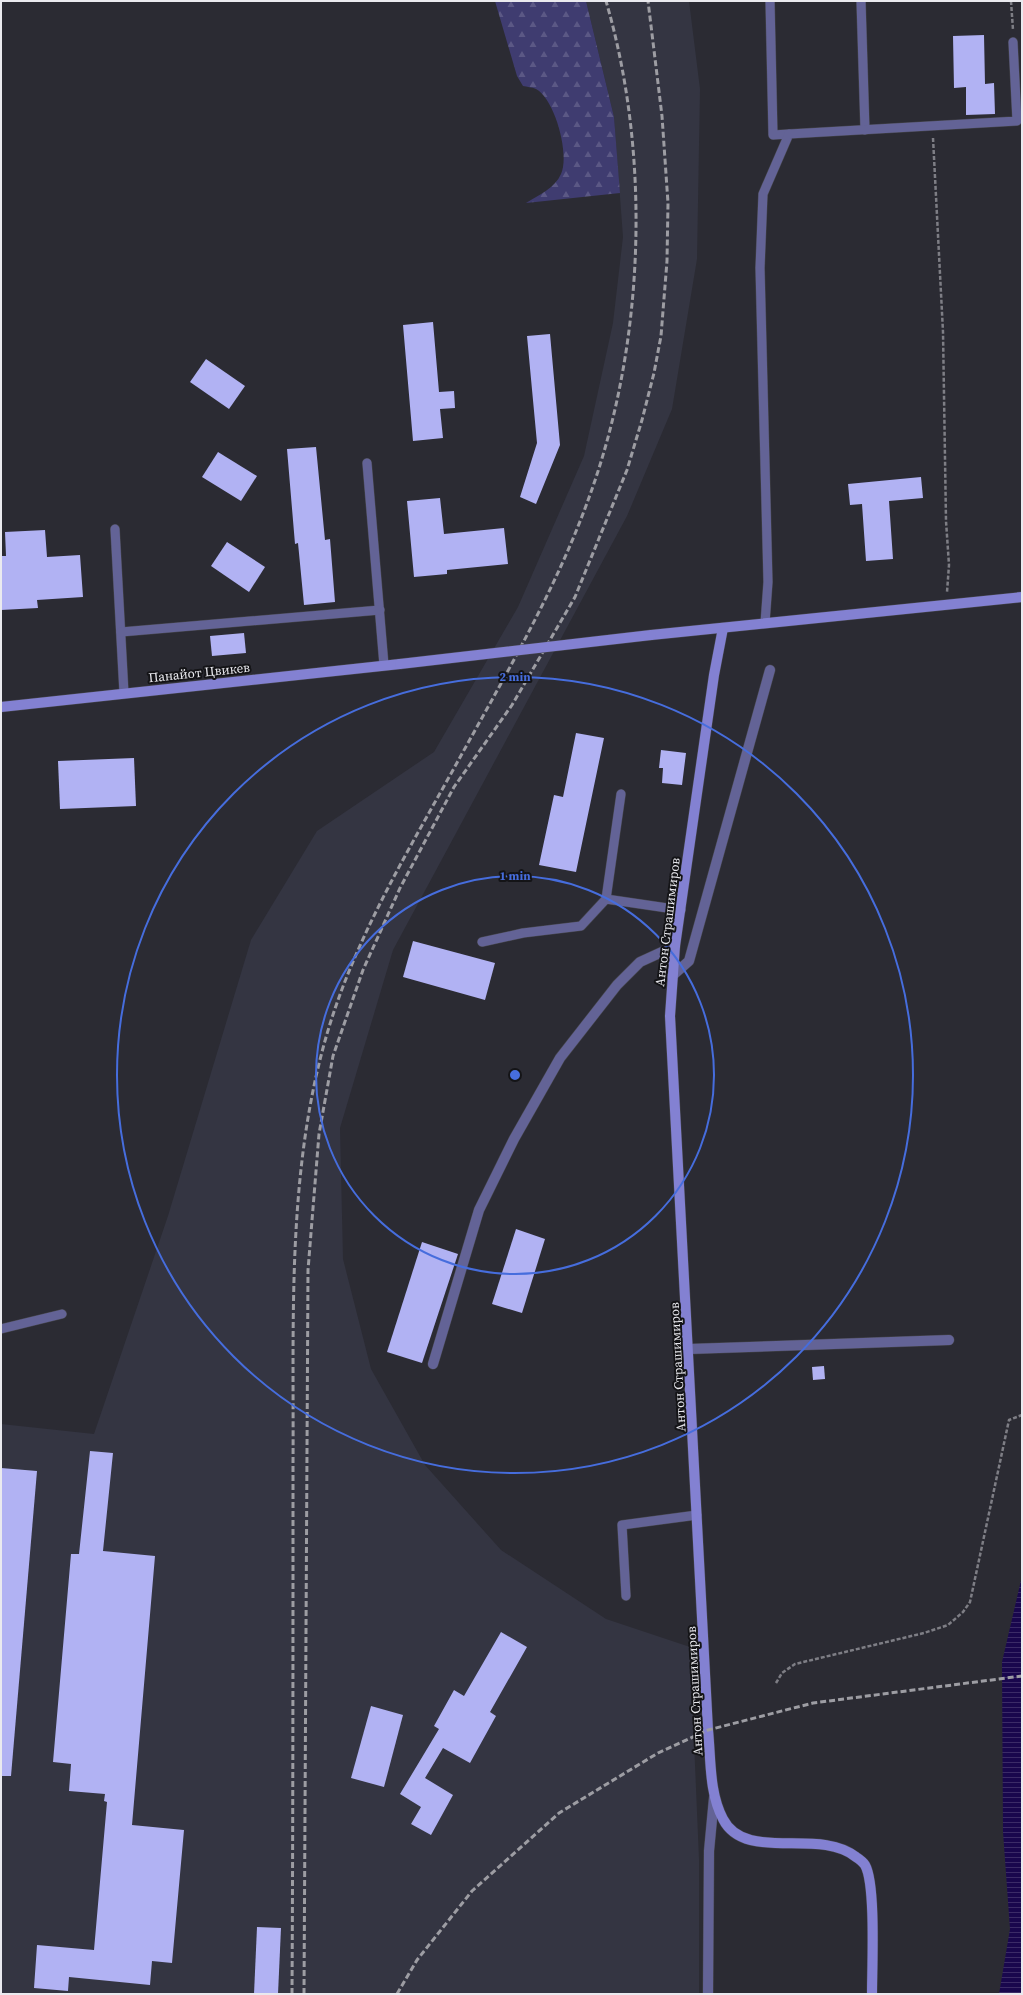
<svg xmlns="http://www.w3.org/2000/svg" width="1023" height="1995" viewBox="0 0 1023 1995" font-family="'Source Serif 4',serif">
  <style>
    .built { fill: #343542 }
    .forest { fill: url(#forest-firs) }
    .water { fill: url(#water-rules) }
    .building { fill: #b1b2f3 }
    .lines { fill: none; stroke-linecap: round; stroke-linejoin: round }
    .lane-casing { stroke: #46464d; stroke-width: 10 }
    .street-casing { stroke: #46464d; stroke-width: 11 }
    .secondary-casing { stroke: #46464d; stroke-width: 11 }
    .path { stroke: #7e7e85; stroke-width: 2.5; stroke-dasharray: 4 2; stroke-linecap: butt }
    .lane { stroke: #636396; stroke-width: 9 }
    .street { stroke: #636396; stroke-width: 10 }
    .secondary { stroke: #8381d2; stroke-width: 10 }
    .rail { stroke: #9d9da3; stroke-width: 3; stroke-dasharray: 6 3; stroke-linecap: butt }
    .secondary-bridge-casing { stroke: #46464d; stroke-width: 11; stroke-linecap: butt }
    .secondary-bridge { stroke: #8381d2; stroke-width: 10 }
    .ring { fill: none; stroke: #466ddd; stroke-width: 2 }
    .labels { text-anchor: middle; stroke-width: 4; stroke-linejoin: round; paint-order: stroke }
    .street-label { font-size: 13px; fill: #eaeaef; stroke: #141417 }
    .centre { fill: #466ddd; stroke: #141417; stroke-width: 2 }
    .ring-label { font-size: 12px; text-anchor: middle; font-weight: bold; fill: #466ddd; stroke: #141417; stroke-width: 4; stroke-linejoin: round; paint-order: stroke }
  </style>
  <defs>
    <pattern id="forest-firs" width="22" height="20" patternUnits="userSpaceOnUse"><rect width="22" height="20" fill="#3f3c70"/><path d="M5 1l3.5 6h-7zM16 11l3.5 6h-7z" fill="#5b5885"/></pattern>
    <pattern id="water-rules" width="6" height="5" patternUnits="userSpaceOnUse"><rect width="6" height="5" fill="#19074d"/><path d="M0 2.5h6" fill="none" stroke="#3b2b67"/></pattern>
  </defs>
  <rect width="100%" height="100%" fill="#2b2b33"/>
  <path class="built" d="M586,1H689L700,89L697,259L672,409L627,516L393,950L340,1128L343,1259L371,1369L425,1465L501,1550L606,1619L690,1647L699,1859V1994H1V1424L94,1434L168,1216L251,940L317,831L434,752L518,607L584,456L613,323L623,237L614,117Z"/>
  <path class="forest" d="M495,1H586L614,117L620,193L526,203C539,195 555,188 561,174C570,155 555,99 536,89C532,87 527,87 523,86L517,76Z"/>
  <path class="water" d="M1022,1576V1994H999L1010,1929L1003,1832L1002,1662Z"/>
  <g class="building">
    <path d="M984,35L985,84L994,83L995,114L966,115V87L954,88L953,36Z"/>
    <path d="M433,322L439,392L454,391L455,408L440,409L443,438L413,441L403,325Z"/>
    <path d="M550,334L560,445L536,504L520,497L537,443L527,336Z"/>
    <path d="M206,359L245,386L229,409L190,382Z"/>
    <path d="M316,447L325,540L330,539L335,602L304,605L298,543L295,544L287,449Z"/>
    <path d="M218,452L257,476L241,501L202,477Z"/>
    <path d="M921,477L923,498L889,501L893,559L866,561L862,504L850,505L848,484Z"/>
    <path d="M440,498L444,534L504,528L508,564L447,570V574L414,577L407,501Z"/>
    <path d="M45,530L47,557L80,555L83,597L37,600L38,608L1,610V556H6L5,532Z"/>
    <path d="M227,542L265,567L249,592L211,566Z"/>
    <path d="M244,633L246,653L212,656L210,636Z"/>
    <path d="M576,733L604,738L576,872L539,865L554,795L563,797Z"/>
    <path d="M661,750L686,753L682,785L662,783L663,768H659Z"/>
    <path d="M134,758L136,806L60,809L58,761Z"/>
    <path d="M413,941L495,963L485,1000L403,977Z"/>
    <path d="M516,1229L545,1239L522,1313L492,1304Z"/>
    <path d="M422,1242L458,1254L422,1363L387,1352Z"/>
    <path d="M824,1366L825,1379L813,1380L812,1367Z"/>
    <path d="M90,1451L113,1453L103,1551L155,1556L132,1825L184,1830L172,1963L152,1961L150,1985L69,1977L68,1991L34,1988L37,1945L94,1950L107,1802L104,1801L105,1794L69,1791L71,1764L53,1762L71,1554H79Z"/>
    <path d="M1,1468L37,1471L11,1776H1Z"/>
    <path d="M501,1632L527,1647L490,1712L496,1716L470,1763L443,1748L425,1778L453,1795L431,1835L411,1824L421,1807L400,1794L439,1729L434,1726L454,1690L464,1696Z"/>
    <path d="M371,1706L403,1715L384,1787L351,1778Z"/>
    <path d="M257,1927L281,1928L278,1994H254Z"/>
  </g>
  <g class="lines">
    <g class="lane-casing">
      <g id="lane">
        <path d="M770,1L773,135L789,134"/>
        <path d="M861,1L865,130"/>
        <path d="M367,463L384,665"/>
        <path d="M115,529L124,693"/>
        <path d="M765,623L768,582L760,268L763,194L789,134L1017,121L1013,42"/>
        <path d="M121,632L380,610"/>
        <path d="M606,899L621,794"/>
        <path d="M482,942L523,933L581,926L606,899L681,910"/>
        <path d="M1,1329L62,1314"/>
        <path d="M626,1596L622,1525L697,1515"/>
      </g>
    </g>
    <g class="street-casing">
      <g id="street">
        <path d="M672,976L689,961L770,670"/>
        <path d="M689,1349L949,1340"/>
        <path d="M433,1364L479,1210L514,1139L560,1058L617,985L640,962L675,946"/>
        <path d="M708,1994L709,1851L714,1798"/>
      </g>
    </g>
    <g class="secondary-casing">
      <g id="secondary">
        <path d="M723,628L714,675L675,946L670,1016L708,1730C711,1759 709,1793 723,1819C745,1863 819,1827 856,1857C859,1859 863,1862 865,1865C876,1884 872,1968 872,1994"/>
        <path d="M651,635L1022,597"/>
        <path d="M1,707L400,664"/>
      </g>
    </g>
    <g class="path">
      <path d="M1011,1L1013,30"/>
      <path d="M933,138L943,332L946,521L949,565L947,592"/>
      <path d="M776,1683L782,1673L795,1664L924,1633L948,1625L963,1612L970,1602L1009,1420L1022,1415"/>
    </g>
    <use href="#lane" class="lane"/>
    <use href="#street" class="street"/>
    <use href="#secondary" class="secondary"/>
    <g class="rail">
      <path d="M292,1994C293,1818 293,1641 293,1465C294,1328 287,1185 322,1052C349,947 406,855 458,761C506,674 558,586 591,492C645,340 651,155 606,1"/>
      <path d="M304,1994L308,1270L319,1134L333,1056L363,970L400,888L454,787L512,705L575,597L627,470L642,420L654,373L661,336L667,261L668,203L662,116L648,1"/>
      <path d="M397,1994L417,1960L472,1891L559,1813L658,1753L708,1730L813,1703L1022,1676"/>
    </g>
    <g class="secondary-bridge-casing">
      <path id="secondary-bridge" d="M400,664L651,635"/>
    </g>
    <use href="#secondary-bridge" class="secondary-bridge"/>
  </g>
  <g class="ring">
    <circle cx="515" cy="1075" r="199"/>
    <circle cx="515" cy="1075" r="398"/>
  </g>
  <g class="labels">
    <g class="street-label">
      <text transform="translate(199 672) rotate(-6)" y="5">Панайот Цвикев</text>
      <text transform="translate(667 922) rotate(-83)" y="5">Антон Страшимиров</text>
      <text transform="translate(677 1367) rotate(-93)" y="5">Антон Страшимиров</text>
      <text transform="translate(694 1691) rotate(-93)" y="5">Антон Страшимиров</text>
    </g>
  </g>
  <circle cx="515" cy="1075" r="6" class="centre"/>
  <g class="ring-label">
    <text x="515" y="681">2 min</text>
    <text x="515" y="880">1 min</text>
  </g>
  <rect width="1023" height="1995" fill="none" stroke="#eaeaef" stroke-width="4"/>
</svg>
